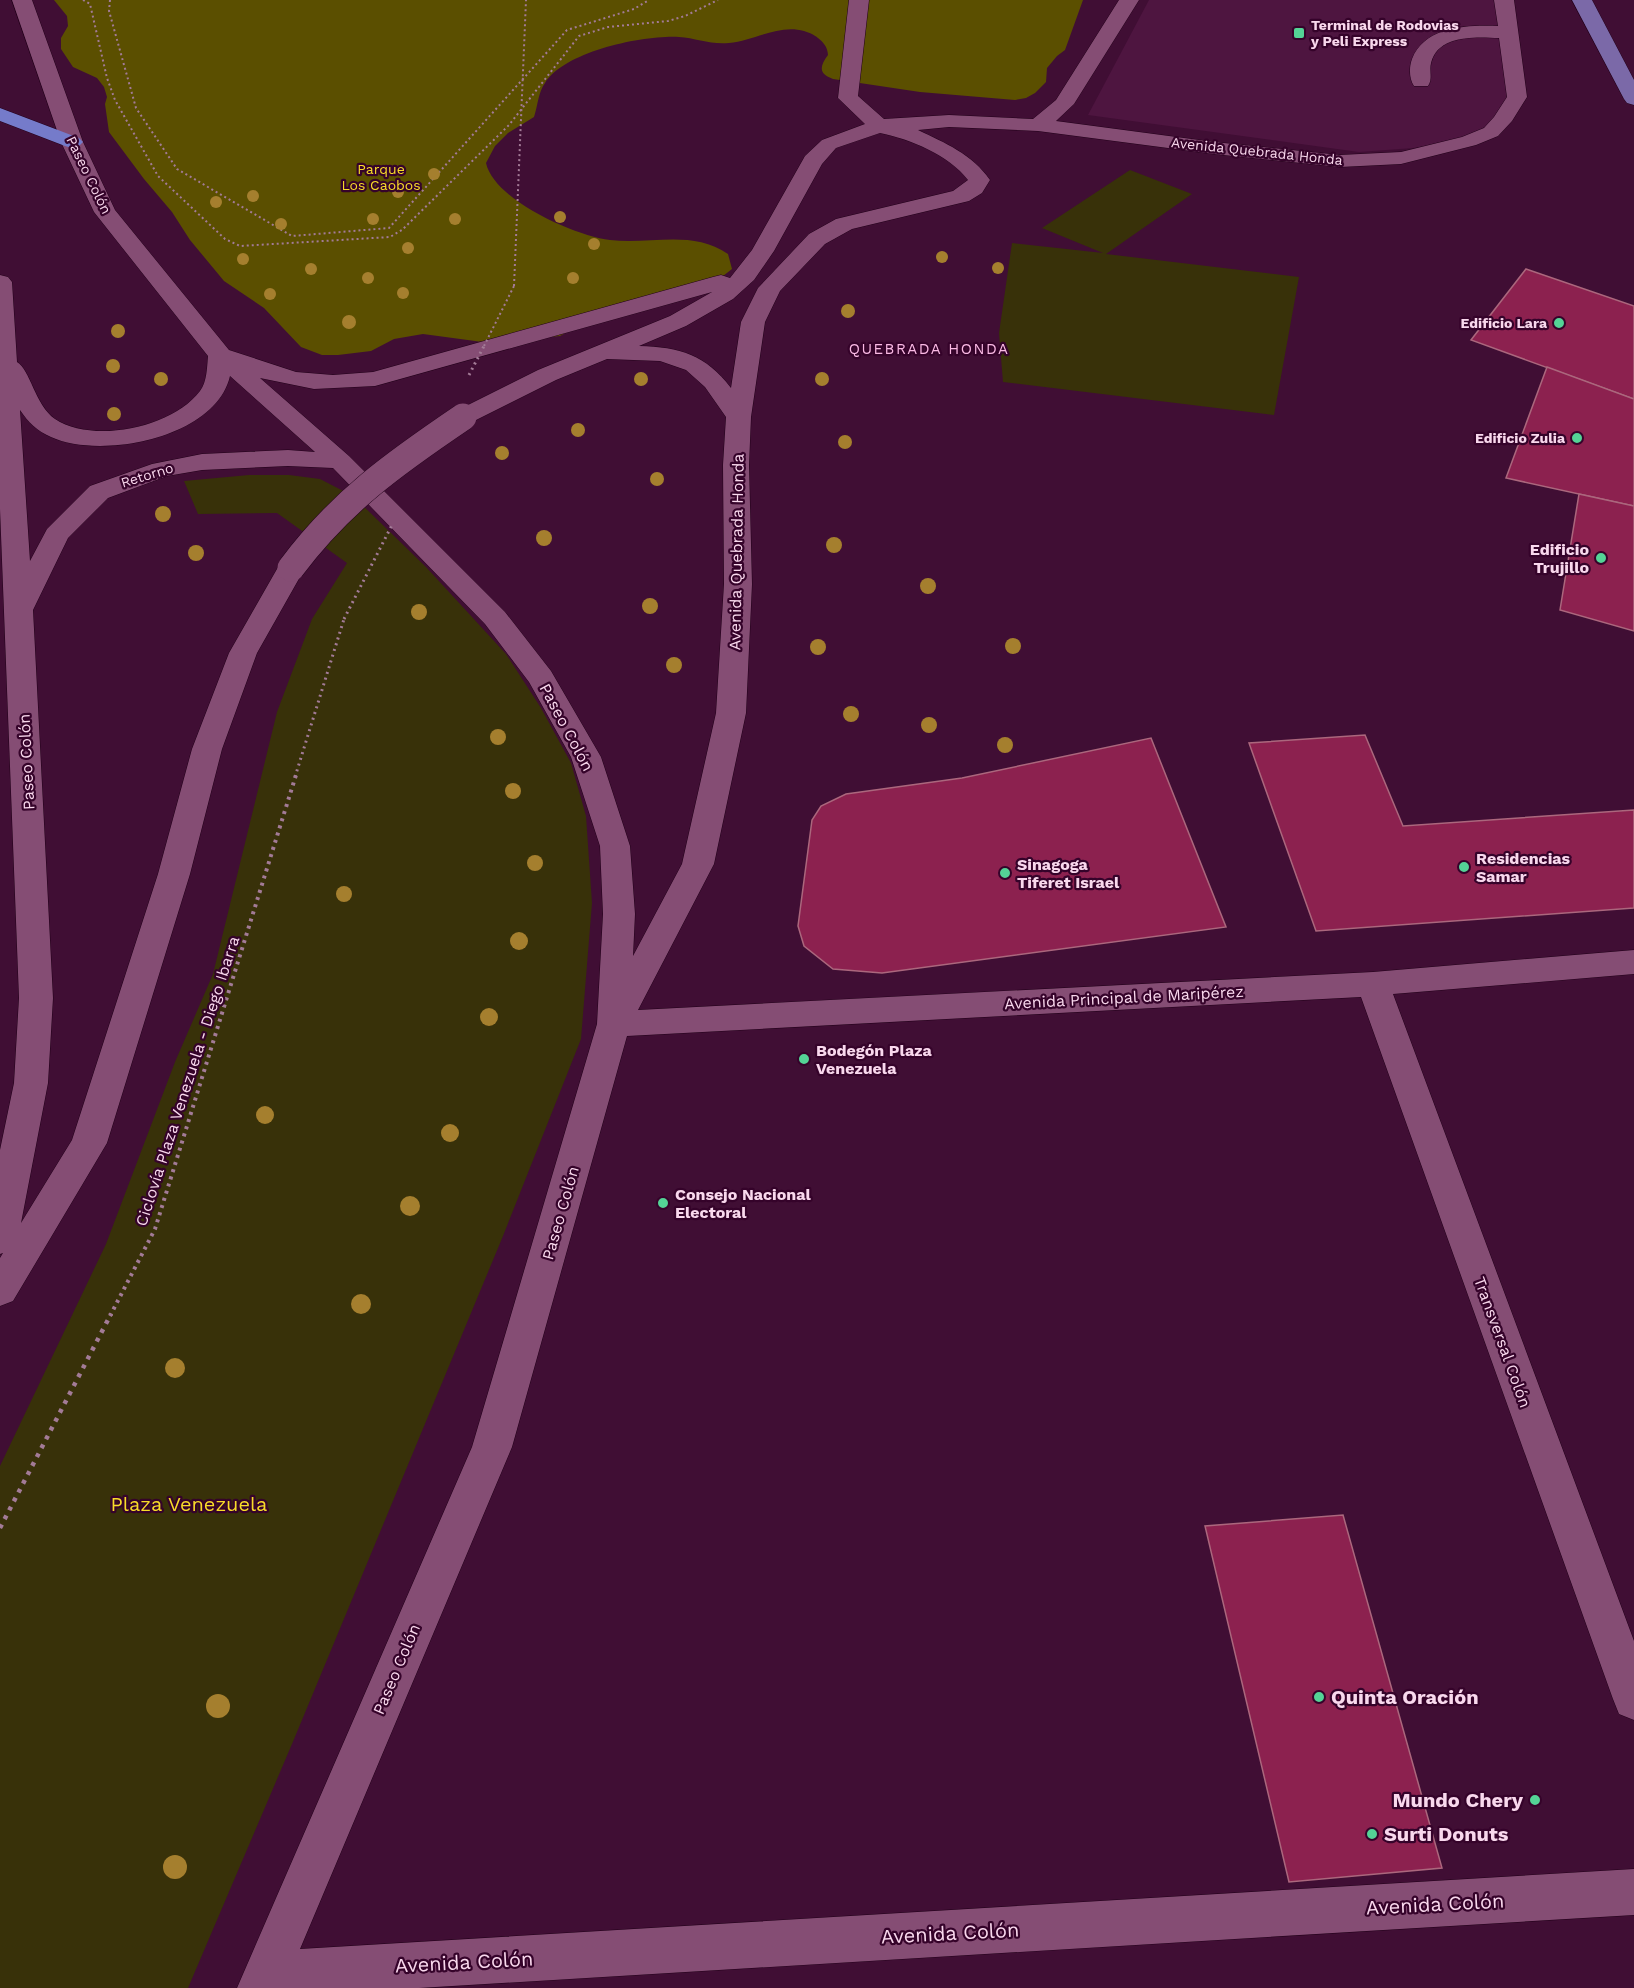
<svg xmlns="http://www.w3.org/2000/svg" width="1634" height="1988" viewBox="0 0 1634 1988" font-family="'Work Sans',sans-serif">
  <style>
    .built { fill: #4e1540 }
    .green { fill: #383109 }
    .forest { fill: #5b4f00 }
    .building { fill: #8c214f; stroke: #ab677d; stroke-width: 1.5 }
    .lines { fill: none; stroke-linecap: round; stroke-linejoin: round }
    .minor-casing { stroke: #210019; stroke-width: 1 }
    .major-casing { stroke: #210019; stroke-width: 1 }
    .highway-casing { stroke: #210019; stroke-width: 1 }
    .path-far3 { stroke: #a37b97; stroke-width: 2; stroke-dasharray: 2 3; stroke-linecap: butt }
    .path-far2 { stroke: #a37b97; stroke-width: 3; stroke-dasharray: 2 4; stroke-linecap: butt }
    .path-far1 { stroke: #a37b97; stroke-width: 4; stroke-dasharray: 3 4.5; stroke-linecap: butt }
    .path { stroke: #a37b97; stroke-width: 4.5; stroke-dasharray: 4 6; stroke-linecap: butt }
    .minor { fill: #854d74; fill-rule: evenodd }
    .major { fill: #7b69a8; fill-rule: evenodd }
    .highway { fill: #757bca; fill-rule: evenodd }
    .minor-bridge-casing { stroke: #210019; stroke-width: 28; stroke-linecap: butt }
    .path-bridge-far1 { stroke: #a37b97; stroke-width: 2; stroke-dasharray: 2 3; stroke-linecap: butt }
    .path-bridge { stroke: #a37b97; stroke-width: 3; stroke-dasharray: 2 4; stroke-linecap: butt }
    .minor-bridge { stroke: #854d74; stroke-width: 27 }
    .tree { fill: #a57f2e }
    .poi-dot { fill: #54d396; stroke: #35032a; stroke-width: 2 }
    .labels { text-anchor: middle; stroke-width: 4.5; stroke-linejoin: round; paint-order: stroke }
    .far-poi-label { font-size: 14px; font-weight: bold; fill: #f9d8ed; stroke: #35032a; text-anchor: end }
    .far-street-label { font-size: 14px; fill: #f9d8ed; stroke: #35032a }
    .far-park-label { font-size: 14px; fill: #f8dc29; stroke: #35032a }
    .far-neighbourhood-label { font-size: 15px; letter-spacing: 1.5px; fill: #fab9e4; stroke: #35032a }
    .poi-label { font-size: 16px; font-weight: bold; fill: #f9d8ed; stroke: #35032a; text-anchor: start }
    .street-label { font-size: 16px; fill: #f9d8ed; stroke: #35032a }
    .near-park-label { font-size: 20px; fill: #f8dc29; stroke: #35032a }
    .near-poi-label { font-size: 20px; font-weight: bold; fill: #f9d8ed; stroke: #35032a; text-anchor: start }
    .near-street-label { font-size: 20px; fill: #f9d8ed; stroke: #35032a }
  </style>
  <rect width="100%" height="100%" fill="#400e34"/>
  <path class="built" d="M1149,0H1496L1510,97L1501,117L1478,131L1452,142L1413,148L1359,152L1088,115Z"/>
  <g class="green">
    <path d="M1130,170L1192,194L1106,254L1299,277L1274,415L1003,382L999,333L1012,243L1103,253L1042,228Z"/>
    <path d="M249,475H289L320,479L353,496L426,567L506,654L541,708L571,763L586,816L592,903L581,1039L503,1236L292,1744L188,1988H0V1466L106,1244L175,1062L213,974L277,712L312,619L347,563L277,513L198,514L184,481Z"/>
  </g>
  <path class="forest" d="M54,0H1083L1065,50L1057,56L1047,68L1046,82L1035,93L1026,98L1015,100L920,92L833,79C819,74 819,67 828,55C828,43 815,34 804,31C778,24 754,41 729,43C711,45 696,38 679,37C644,35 565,51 545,83C538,93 538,105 534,117L508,133L495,146L486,163C494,200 575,236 610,240C650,245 692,229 728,254L732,269L723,276L619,303L560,336L490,343L423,334L394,339L371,351L338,355H322L301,347L264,308L224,281L190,240L172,212L144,179L109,132L105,104L107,97L104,87L97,78L73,67L61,49V38L68,26L67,16Z"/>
  <g class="building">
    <path d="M1526,269L1634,306V399L1471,340Z"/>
    <path d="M1547,367L1634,399V506L1506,478Z"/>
    <path d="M1579,494L1634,506V631L1560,610Z"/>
    <path d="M1365,735L1403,826L1634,810V908L1316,931L1249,743Z"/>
    <path d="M1151,738L1226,927L882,973L833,969L804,946L798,926L812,820L821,806L846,794L962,778Z"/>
    <path d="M1343,1515L1442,1868L1289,1882L1205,1526Z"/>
  </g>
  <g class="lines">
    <g class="minor-casing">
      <path id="minor" d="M12,0H32L83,142L115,210L229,350L296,372L333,375L373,372L713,277L721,275L730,278L752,250L805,156L822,140L865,124L838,98L849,0H869L858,96L884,119L949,115L1033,119L1056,100L1119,0H1139L1074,104L1056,121L1214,142L1340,155L1401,152L1462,137L1484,128L1494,117L1507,97L1499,38C1477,37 1438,34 1431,63C1429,71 1433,79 1428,86H1414C1409,79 1409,67 1412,59C1425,26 1467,25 1498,26L1494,0H1514L1527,97L1512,121L1498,136L1476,145L1401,164L1340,167L1214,154L1038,131L949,127L918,130C945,143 972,154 990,180L982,193L969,201L852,229L825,244L780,291L765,322L751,417L749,465L752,584L746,713L714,864L638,1010L1373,972L1634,950V974L1393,994L1634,1641V1720L1619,1714L1613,1699L1361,997L627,1036L512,1447L300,1949L1634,1869V1915L419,1988H237L472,1447L597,1024L603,914L600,846L571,757L529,682L485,624L333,468L288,466L202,470L167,476L108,498L68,538L33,610L53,998L48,1083L21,1223L72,1140L158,874L192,749L229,653L281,562L291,560L301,562L305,568L257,653L222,749L190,874L107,1143L13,1301L0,1306V1258L3,1253L0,1254V1150L14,1083L19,998L0,509V275L8,277L12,282L17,362C30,369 35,405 55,419C93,444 172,428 200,391C207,382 207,367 208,356L94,212L61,142ZM880,133C910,139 949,155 968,180L953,191L836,219L809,234L758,288L741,322L731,388C706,355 680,347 639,346L686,326L733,299L754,280L774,251L822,164L836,148ZM712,292L670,316L538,370L454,412L451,417L454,422L463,424L472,422L556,380L607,359L660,361L686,370L705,387L726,417L723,465L724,584L716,713L682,864L633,956L635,914L630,846L601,757L551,671L505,612L349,456L260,378L314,389L375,386ZM230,376L315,452L288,450L202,454L152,464L90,486L47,529L30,561L20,410C28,422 37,431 51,437C101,460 216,438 230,376Z"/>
    </g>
    <g class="major-casing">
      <path id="major" d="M1572,0H1592L1634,80V105L1627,103L1624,99Z"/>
    </g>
    <g class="highway-casing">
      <path id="highway" d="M0,108L79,138L83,142L79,146L72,148L65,146L0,121Z"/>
    </g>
    <g class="path-far3">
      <path d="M83,0L90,4L107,78L115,100L158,176L225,239L240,246L390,237L402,230L509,125L579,36L608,27L668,21L685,16L718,0"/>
      <path d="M110,0L109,11L136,108L177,169L292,236L389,228L567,30L634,9L649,0"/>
      <path d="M514,286L526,0"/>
    </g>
    <path class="path-far2" d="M295,777L344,619"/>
    <path class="path-far1" d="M110,1316L155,1229L296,775"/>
    <path class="path" d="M0,1528L111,1314"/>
    <use href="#minor" class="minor"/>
    <use href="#major" class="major"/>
    <use href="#highway" class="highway"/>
    <g class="minor-bridge-casing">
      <path id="minor-bridge" d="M291,568C341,501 395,463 463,417"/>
    </g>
    <path class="path-bridge-far1" d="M484,346L514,286"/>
    <g class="path-bridge">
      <path d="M469,375L485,344"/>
      <path d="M344,619L393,523"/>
    </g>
    <use href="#minor-bridge" class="minor-bridge"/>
  </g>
  <g class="tree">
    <circle cx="434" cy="174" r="6"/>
    <circle cx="398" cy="192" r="6"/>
    <circle cx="253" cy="196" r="6"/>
    <circle cx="216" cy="202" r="6"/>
    <circle cx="560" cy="217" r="6"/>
    <circle cx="373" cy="219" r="6"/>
    <circle cx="455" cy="219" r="6"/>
    <circle cx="281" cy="224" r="6"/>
    <circle cx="594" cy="244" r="6"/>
    <circle cx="408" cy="248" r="6"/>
    <circle cx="942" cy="257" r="6"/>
    <circle cx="243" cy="259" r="6"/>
    <circle cx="998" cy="268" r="6"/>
    <circle cx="311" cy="269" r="6"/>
    <circle cx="368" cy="278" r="6"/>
    <circle cx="573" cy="278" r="6"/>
    <circle cx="403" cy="293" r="6"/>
    <circle cx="270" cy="294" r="6"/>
    <circle cx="848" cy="311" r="7"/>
    <circle cx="349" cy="322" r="7"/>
    <circle cx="118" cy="331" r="7"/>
    <circle cx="113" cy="366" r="7"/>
    <circle cx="161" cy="379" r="7"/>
    <circle cx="641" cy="379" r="7"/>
    <circle cx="822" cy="379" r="7"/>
    <circle cx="114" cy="414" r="7"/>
    <circle cx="578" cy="430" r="7"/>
    <circle cx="845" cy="442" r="7"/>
    <circle cx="502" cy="453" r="7"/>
    <circle cx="657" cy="479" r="7"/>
    <circle cx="163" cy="514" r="8"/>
    <circle cx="544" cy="538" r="8"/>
    <circle cx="834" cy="545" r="8"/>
    <circle cx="196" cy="553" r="8"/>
    <circle cx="928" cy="586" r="8"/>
    <circle cx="650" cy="606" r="8"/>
    <circle cx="419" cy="612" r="8"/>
    <circle cx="1013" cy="646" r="8"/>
    <circle cx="818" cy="647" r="8"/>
    <circle cx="674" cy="665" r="8"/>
    <circle cx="851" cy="714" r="8"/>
    <circle cx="929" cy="725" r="8"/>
    <circle cx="498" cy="737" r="8"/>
    <circle cx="1005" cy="745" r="8"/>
    <circle cx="513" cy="791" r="8"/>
    <circle cx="535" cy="863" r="8"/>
    <circle cx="344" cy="894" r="8"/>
    <circle cx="519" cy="941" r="9"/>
    <circle cx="489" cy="1017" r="9"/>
    <circle cx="265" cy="1115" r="9"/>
    <circle cx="450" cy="1133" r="9"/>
    <circle cx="410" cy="1206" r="10"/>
    <circle cx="361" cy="1304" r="10"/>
    <circle cx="175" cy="1368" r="10"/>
    <circle cx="218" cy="1706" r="12"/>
    <circle cx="175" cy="1867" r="12"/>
  </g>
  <g class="poi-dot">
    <rect x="1293" y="27" width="12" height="12" rx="3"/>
    <circle cx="1559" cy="323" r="6"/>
    <circle cx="1577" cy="438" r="6"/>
    <circle cx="1601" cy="558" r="6"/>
    <circle cx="1464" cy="867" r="6"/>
    <circle cx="1005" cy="873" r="6"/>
    <circle cx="804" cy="1059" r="6"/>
    <circle cx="663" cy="1203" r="6"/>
    <circle cx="1319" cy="1697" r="6"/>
    <circle cx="1535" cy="1800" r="6"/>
    <circle cx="1372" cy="1834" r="6"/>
  </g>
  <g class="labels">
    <g class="far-poi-label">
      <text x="1311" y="30" text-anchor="start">Terminal de Rodovias<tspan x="1311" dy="16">y Peli Express</tspan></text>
      <text x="1547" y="328">Edificio Lara</text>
      <text x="1565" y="443">Edificio Zulia</text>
    </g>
    <g class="far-street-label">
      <text transform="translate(1257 151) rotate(6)" y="5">Avenida Quebrada Honda</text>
      <text transform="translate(89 175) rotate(64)" y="5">Paseo Colón</text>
      <text transform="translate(147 475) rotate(-17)" y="5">Retorno</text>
    </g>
    <g class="far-park-label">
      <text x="381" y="174">Parque<tspan x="381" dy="16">Los Caobos</tspan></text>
    </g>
    <g class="far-neighbourhood-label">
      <text x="929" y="354">QUEBRADA HONDA</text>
    </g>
    <g class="poi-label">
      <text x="1589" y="555" text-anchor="end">Edificio<tspan x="1589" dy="18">Trujillo</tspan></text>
      <text x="1476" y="864">Residencias<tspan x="1476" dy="18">Samar</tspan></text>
      <text x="1017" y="870">Sinagoga<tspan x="1017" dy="18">Tiferet Israel</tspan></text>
      <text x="816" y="1056">Bodegón Plaza<tspan x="816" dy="18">Venezuela</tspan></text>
      <text x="675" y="1200">Consejo Nacional<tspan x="675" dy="18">Electoral</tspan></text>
    </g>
    <g class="street-label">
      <text transform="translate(736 552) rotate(-89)" y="6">Avenida Quebrada Honda</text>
      <text transform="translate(567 727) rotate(62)" y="6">Paseo Colón</text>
      <text transform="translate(26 762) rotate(-93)" y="6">Paseo Colón</text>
      <text transform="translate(1124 997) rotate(-3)" y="6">Avenida Principal de Maripérez</text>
      <text transform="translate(187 1081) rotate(-72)" y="6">Ciclovía Plaza Venezuela - Diego Ibarra</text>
      <text transform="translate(560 1213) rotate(-74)" y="6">Paseo Colón</text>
      <text transform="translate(1503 1342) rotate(70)" y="6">Transversal Colón</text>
      <text transform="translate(396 1669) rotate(-67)" y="6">Paseo Colón</text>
    </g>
    <g class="near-park-label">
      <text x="189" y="1511">Plaza Venezuela</text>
    </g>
    <g class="near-poi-label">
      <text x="1331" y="1704">Quinta Oración</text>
      <text x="1523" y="1807" text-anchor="end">Mundo Chery</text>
      <text x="1384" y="1841">Surti Donuts</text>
    </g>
    <g class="near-street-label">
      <text transform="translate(1435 1904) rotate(-3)" y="7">Avenida Colón</text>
      <text transform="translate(950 1933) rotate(-3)" y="7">Avenida Colón</text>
      <text transform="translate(464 1962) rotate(-3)" y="7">Avenida Colón</text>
    </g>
  </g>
</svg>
